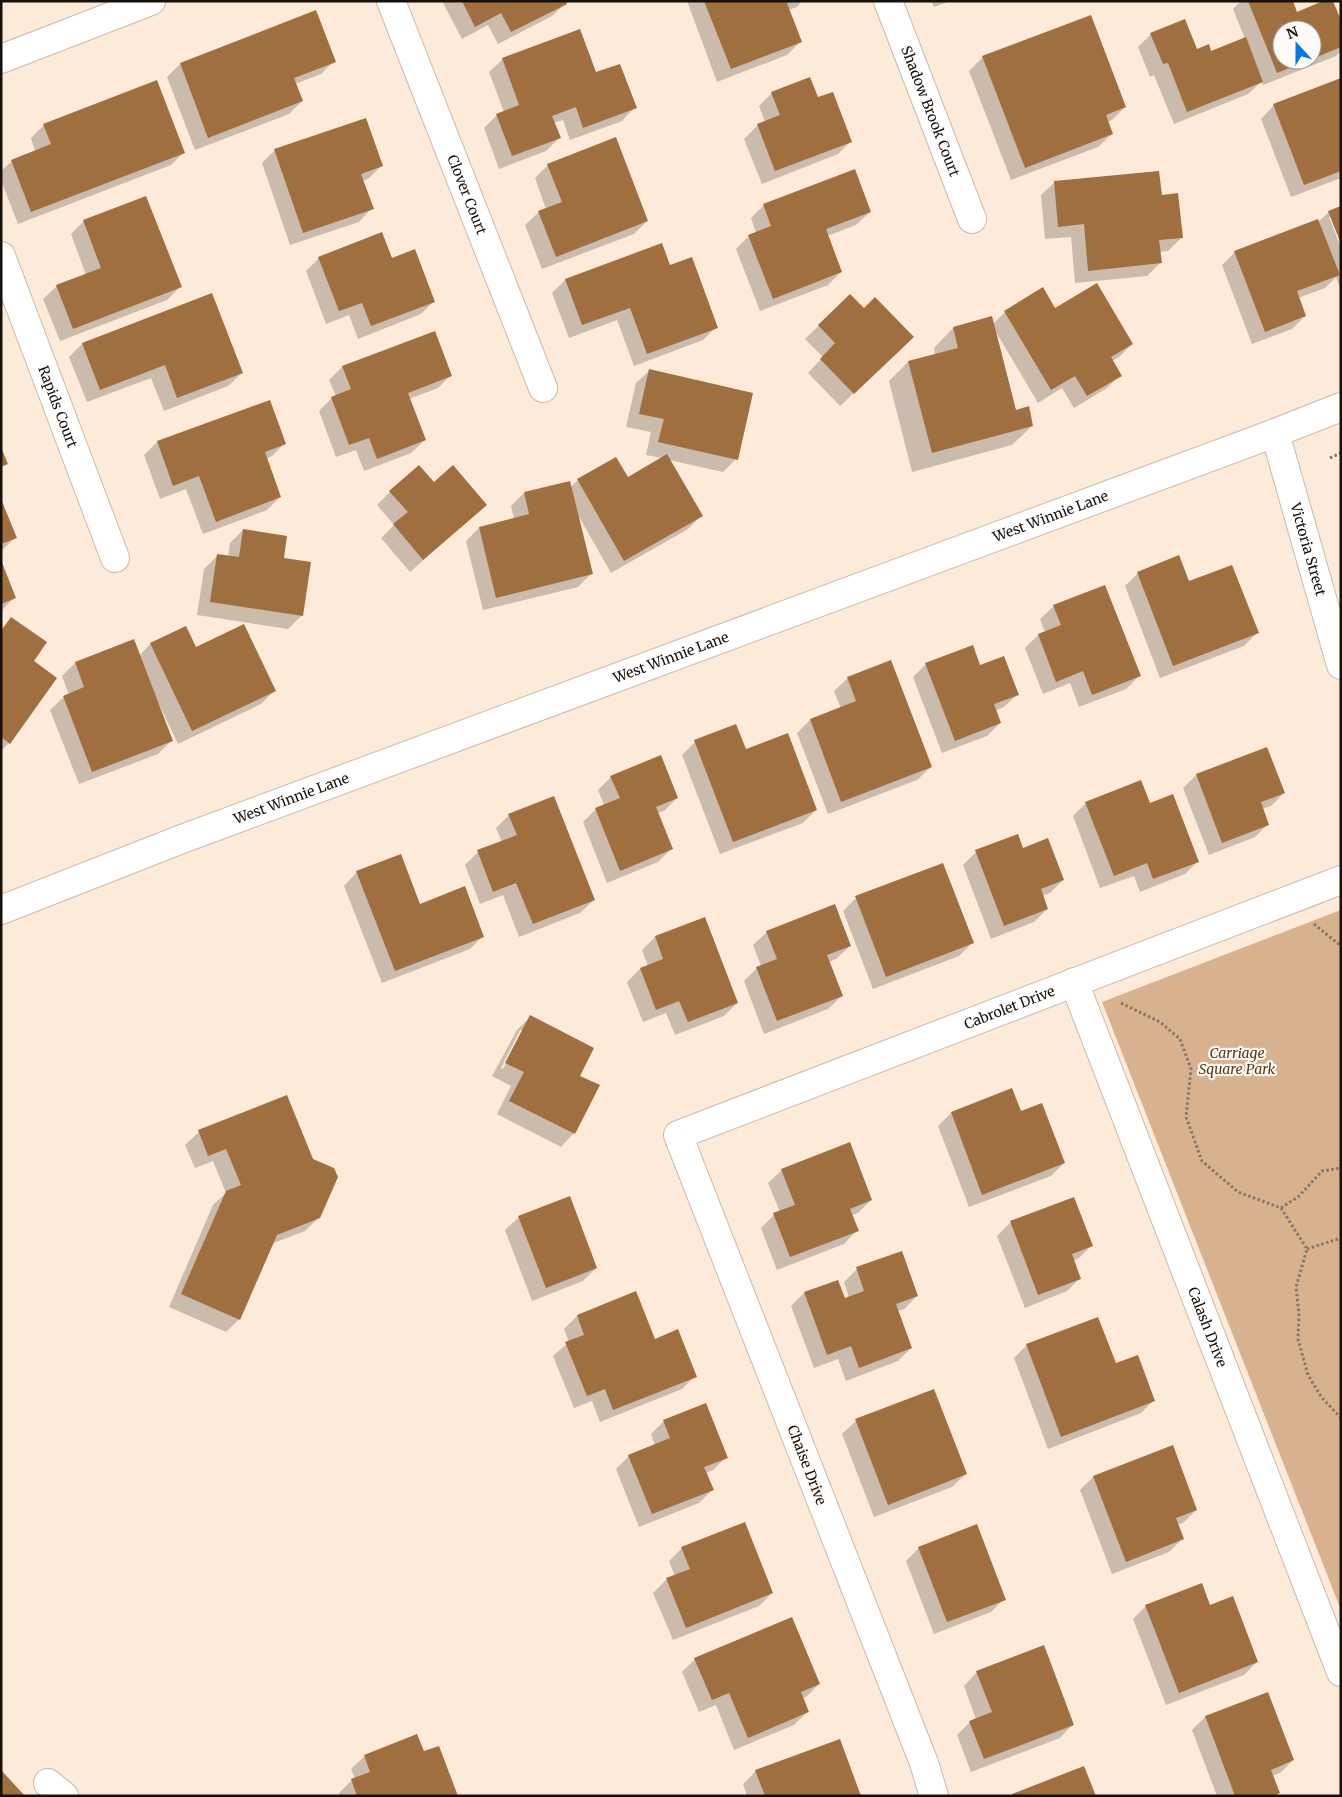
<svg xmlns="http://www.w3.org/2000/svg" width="1342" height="1797" viewBox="0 0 1342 1797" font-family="Merriweather,serif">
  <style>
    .green { fill: #d8b28f }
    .shadow { fill: #0003; fill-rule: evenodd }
    .building { fill: #a06f3f }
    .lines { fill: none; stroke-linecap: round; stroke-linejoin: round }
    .minor-casing { stroke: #ccbaaa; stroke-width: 30 }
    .path { stroke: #84786c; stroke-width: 3; stroke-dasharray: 2.5 2.5; stroke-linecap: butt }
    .minor { stroke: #fff; stroke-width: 28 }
    .labels { text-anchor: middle; stroke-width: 4.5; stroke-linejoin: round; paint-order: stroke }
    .street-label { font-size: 14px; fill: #16100a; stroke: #fefaf7 }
    .park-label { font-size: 14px; font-style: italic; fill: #59360f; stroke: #fefaf7 }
  </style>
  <rect width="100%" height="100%" fill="#fdead9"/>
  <path class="green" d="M1341,910V1610L1102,1002Z"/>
  <g class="shadow">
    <path d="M442,1H565L566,3L552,16L498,44L488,25L462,39Z"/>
    <path d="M687,1H802L797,7L788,10L800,42L787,55L717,82Z"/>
    <path d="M931,1H950L934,7Z"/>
    <path d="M1241,1H1291L1296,13L1341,24V51L1336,56L1263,85L1262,81L1248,94L1174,124L1154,75L1150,77L1138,47L1151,34L1197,50L1210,53L1245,39L1233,9ZM1282,30H1312V60H1282Z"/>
    <path d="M1090,16L1125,107L1112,120L1107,122L1112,134L1098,147L1011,180L969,71L983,57Z"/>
    <path d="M503,59L595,74L635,107L622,121L570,140L563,120L554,123L559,138L546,151L499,169L484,128L497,115L504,112L489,72Z"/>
    <path d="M334,61L321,74L295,84L302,101L289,114L195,150L167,77L180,64Z"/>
    <path d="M1341,80V178L1291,197L1261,119L1274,105Z"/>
    <path d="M772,93L818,99L851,141L838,154L762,184L744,139L758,125L765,122L759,106Z"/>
    <path d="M44,125L184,152L171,165L18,224L1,180V171L12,161L35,151L31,138Z"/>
    <path d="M275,150L381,166L368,179L363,181L372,208L359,222L290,245L262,163Z"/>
    <path d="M548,165L647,221L634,234L542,269L525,225L539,212L546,209L535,178Z"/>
    <path d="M1055,182L1160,196L1182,237L1168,251L1159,252L1160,263L1147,276L1075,283L1071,237L1045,239L1041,195Z"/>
    <path d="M764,205L870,212L856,225L827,236L841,272L828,285L760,311L736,249L749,236L756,233L751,218Z"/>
    <path d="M1329,212L1332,217H1329L1341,248V291L1336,277L1325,288L1298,298L1305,316L1292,329L1252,344L1222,265L1235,252L1318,222Z"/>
    <path d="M84,221L180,287L167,300L60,341L43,299L57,286L86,275L71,234Z"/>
    <path d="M661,245L670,267L716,327L703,340L634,366L617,320L569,338L552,293L565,280Z"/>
    <path d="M319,258L391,260L434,301L421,314L358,339L349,315L326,324L306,271Z"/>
    <path d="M850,295L899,350L840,406L808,373L823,357L805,339Z"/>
    <path d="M1055,310L1132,344L1119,357L1112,361L1120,375L1107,388L1074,408L1062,388L1038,403L996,332L1016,411L1032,426L1012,445L912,472L889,381L908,362L935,355L934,348L953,328L991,318L993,324L1005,312Z"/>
    <path d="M82,344L242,373L228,386L164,411L151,378L87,402L69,357Z"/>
    <path d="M342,367L451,375L438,388L409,399L425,440L411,453L364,471L356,450L336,457L319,411L332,398L336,396L329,380Z"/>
    <path d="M650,370L736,459L723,472L669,460L701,516L688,529L611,573L578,515L591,574L578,587L483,610L466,541L479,528L514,519L511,506L524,493L570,488L578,480L627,479L662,458L646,455L651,432L626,427L636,383Z"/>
    <path d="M157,442L285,443L272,456L266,459L280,497L267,510L203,534L186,489L160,499L144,455Z"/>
    <path d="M433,483L486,505L410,572L381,538L394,525L377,505L390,492Z"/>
    <path d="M1,502L15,538L1,551Z"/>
    <path d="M243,530L282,559L302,615L288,629L197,615L204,569L218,555L228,557L230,543Z"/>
    <path d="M1,563L14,598L1,611Z"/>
    <path d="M1138,573L1189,583L1257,633L1244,646L1160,678L1125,586Z"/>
    <path d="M1054,606L1139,676L1126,689L1079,707L1070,683L1043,694L1025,648L1038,635L1045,632L1040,619Z"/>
    <path d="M12,619L32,661L9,743L1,751V629Z"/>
    <path d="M185,628L195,649L274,691L261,704L178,744L159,704H157L171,741L158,754L79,784L50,710L64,697L69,695L62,676L75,663L139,656L150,644Z"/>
    <path d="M926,664L980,667L1018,694L1004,707L995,711L1000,723L987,736L942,753L913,677Z"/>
    <path d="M848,678L931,767L917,780L828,814L797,733L810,720L841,709L834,691Z"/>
    <path d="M695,742L745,751L816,810L803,823L720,854L682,755Z"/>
    <path d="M1267,748L1284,793L1271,806L1262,809L1268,824L1255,837L1209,855L1183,788L1196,775Z"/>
    <path d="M611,777L677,798L664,811L657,813L671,849L658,862L607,883L583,822L596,809L604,805L598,790Z"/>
    <path d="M1086,803L1149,805L1198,861L1185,874L1140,892L1134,876L1100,888L1073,816Z"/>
    <path d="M509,815L594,900L580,913L519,937L503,895L480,904L465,865L478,852L502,842L496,828Z"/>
    <path d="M1023,850L1063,880L1050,893L1042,896L1047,909L1034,922L991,939L963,865L976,852Z"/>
    <path d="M357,872L419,905L483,936L470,949L382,983L344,886Z"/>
    <path d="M856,898L972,943L959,956L873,989L843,911Z"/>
    <path d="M705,918L737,1003L724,1016L675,1035L666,1013L643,1022L627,982L640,969L648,966L642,950L655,937Z"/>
    <path d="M767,932L850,946L836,959L829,962L842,996L828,1009L764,1034L744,981L757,968L761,966L753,945Z"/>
    <path d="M530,1017L574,1133L561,1147L497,1114L511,1086L492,1076L517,1030ZM520,1030H523L503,1069L501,1068Z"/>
    <path d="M1011,1090L1020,1113L1064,1163L1051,1176L969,1207L938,1126L951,1113Z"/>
    <path d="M286,1096L319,1217L305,1231L271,1244L239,1319L226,1332L169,1307L213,1205L226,1193L213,1161L195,1168L185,1145L199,1132Z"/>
    <path d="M782,1170L871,1200L858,1213L852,1215L857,1230L844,1244L777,1270L761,1228L774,1215L780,1212L768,1183Z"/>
    <path d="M1074,1198L1092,1245L1079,1258L1073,1261L1080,1278L1067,1291L1025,1308L997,1236L1010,1223Z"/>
    <path d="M519,1217L596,1268L583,1281L532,1301L505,1230Z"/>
    <path d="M857,1269L917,1296L904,1309L897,1311L911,1348L898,1361L846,1381L838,1359L814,1368L791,1306L804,1293L837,1281L844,1299L849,1298L844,1282Z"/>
    <path d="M636,1292L654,1340L695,1376L682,1389L600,1422L592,1401L574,1408L553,1356L569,1342L564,1329L577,1316Z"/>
    <path d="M1027,1345L1116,1365L1154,1400L1141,1413L1048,1449L1014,1358Z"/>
    <path d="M934,1391L966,1474L952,1487L874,1517L842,1434L856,1421Z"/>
    <path d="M664,1421L726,1457L713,1470L706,1473L712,1490L699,1503L639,1527L616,1469L629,1456L655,1446L651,1434Z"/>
    <path d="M1172,1447L1196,1510L1183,1523L1177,1525L1182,1539L1169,1552L1112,1574L1080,1490L1093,1477Z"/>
    <path d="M682,1548L772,1593L759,1606L673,1640L653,1593L666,1580L675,1576L669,1561Z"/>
    <path d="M919,1548L1004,1599L991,1612L934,1634L906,1561Z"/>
    <path d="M1146,1606L1210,1607L1257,1662L1244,1675L1166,1705L1133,1619Z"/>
    <path d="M695,1659L819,1684L806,1697L802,1699L807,1712L794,1725L734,1750L716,1705L699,1712L682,1672Z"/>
    <path d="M977,1672L1073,1724L1060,1738L971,1772L957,1735L970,1722L976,1719L964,1686Z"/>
    <path d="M1267,1693L1293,1760L1280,1773L1272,1776L1278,1793L1276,1796H1217L1192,1730L1205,1717Z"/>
    <path d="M423,1752L457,1796H340L339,1793L352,1780L355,1779L351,1769L365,1756Z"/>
    <path d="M756,1771L859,1796H747L743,1784Z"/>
  </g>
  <g class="building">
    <path d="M462,1H566L567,4L511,32L501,13L475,27Z"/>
    <path d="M704,1H792L787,3L802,42L731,69Z"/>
    <path d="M1248,1H1293L1297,12L1323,1H1333L1341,20V47L1312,59V30H1282V60H1309L1277,73Z"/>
    <path d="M316,10L336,62L294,78L303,101L208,138L180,63Z"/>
    <path d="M1091,15L1126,107L1106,115L1113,134L1025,168L982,56Z"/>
    <path d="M1185,19L1197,49L1209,44L1211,51L1246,37L1263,82L1187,112L1168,63L1163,64L1150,33Z"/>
    <path d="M580,29L596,72L620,64L637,108L583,128L576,107L552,116L561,138L512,156L496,114L519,105L502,58Z"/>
    <path d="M810,77L818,97L833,92L852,142L775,171L757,124L780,115L771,92Z"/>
    <path d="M1341,78V171L1304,185L1273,104Z"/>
    <path d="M157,80L185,153L31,212L11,160L51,144L43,124Z"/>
    <path d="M366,118L383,166L361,174L374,209L303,233L274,149Z"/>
    <path d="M616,137L648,221L556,257L538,211L562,202L547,164Z"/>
    <path d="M855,169L871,212L826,229L842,272L773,299L748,235L771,226L763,204Z"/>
    <path d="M1159,171L1162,195L1178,193L1183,238L1159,240L1162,263L1088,271L1084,224L1058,227L1054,181Z"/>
    <path d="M146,196L182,287L73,329L56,285L101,268L83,220Z"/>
    <path d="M1341,206V244L1328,211Z"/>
    <path d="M1318,219L1340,275L1297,291L1306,316L1265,332L1234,251Z"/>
    <path d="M382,232L392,258L415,249L435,302L371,326L362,303L339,311L318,257Z"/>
    <path d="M662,243L670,265L692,257L718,328L647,354L630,308L582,325L565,279Z"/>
    <path d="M1097,283L1133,344L1111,357L1122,376L1087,396L1075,376L1051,390L1004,311L1043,287L1055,308Z"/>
    <path d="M212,293L243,373L177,398L165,365L100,390L82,343Z"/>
    <path d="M850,294L864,308L875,297L914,337L854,394L820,359L835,343L818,325Z"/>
    <path d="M992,316L1016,410L1029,406L1033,426L932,453L908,361L958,348L953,327Z"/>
    <path d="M435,331L452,376L408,393L426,440L377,459L369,438L349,445L331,397L351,389L342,366Z"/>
    <path d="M649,369L753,393L738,460L658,442L664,419L639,414Z"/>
    <path d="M270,400L286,444L265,452L281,497L216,522L199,476L173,486L157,441Z"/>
    <path d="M1,447L8,464L1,467Z"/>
    <path d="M667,454L703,516L624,561L577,479L616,457L628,477Z"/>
    <path d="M419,465L434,482L453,465L487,505L423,560L393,524L408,512L389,491Z"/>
    <path d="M570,481L593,574L496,598L479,527L529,514L524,492Z"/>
    <path d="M1,499L17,538L1,544Z"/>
    <path d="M243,529L287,536L284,558L311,562L303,616L210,602L217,554L239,557Z"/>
    <path d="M1179,555L1189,581L1232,565L1259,633L1173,666L1137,572Z"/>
    <path d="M1,560L16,598L1,604Z"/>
    <path d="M1105,585L1141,676L1092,695L1083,671L1056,682L1038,634L1061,625L1053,605Z"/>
    <path d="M11,617L47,642L34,661L57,678L10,744L1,737V631Z"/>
    <path d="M244,624L276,691L192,731L150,643L186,626L196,647Z"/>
    <path d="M134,639L173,741L92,772L63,696L84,687L75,662Z"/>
    <path d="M973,645L980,665L1004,656L1019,695L994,704L1001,723L955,741L925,663Z"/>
    <path d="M891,660L932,767L841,802L810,719L856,701L847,677Z"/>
    <path d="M736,724L746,749L788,733L817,810L733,842L694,740Z"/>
    <path d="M1267,747L1285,793L1261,802L1269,825L1222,843L1196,774Z"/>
    <path d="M661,755L678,798L656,807L673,849L620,871L595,808L620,798L610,776Z"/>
    <path d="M1141,780L1150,803L1173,794L1199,862L1153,879L1147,863L1114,876L1085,802Z"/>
    <path d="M554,796L595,900L533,924L516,883L493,892L477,850L517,835L508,814Z"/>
    <path d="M1018,834L1023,848L1048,838L1064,880L1041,889L1048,909L1004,926L975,850Z"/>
    <path d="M401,854L420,904L465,886L484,937L395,971L356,871Z"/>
    <path d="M943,863L974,943L886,977L855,896Z"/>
    <path d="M835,904L851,946L827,955L843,996L777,1021L756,967L777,959L766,931Z"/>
    <path d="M705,917L738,1003L688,1022L679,1001L656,1010L640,968L663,959L655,936Z"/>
    <path d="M530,1015L594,1048L580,1076L600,1085L575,1134L509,1101L524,1072L505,1063Z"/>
    <path d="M1012,1088L1021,1111L1042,1103L1065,1163L982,1195L951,1112Z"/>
    <path d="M287,1095L313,1159L334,1168L338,1177L320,1218L277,1235L240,1320L181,1294L226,1191L241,1185L226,1149L208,1156L198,1130Z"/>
    <path d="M850,1142L872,1200L850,1209L859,1231L790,1257L773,1213L795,1205L781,1169Z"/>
    <path d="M570,1196L597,1268L546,1288L518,1216Z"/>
    <path d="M1074,1197L1093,1246L1072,1254L1081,1279L1038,1295L1010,1221Z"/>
    <path d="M902,1251L918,1296L896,1304L912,1348L859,1368L851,1346L827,1355L804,1292L838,1280L845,1298L864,1291L856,1267Z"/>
    <path d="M636,1291L655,1339L678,1329L697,1377L613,1410L605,1389L587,1396L565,1342L584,1335L577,1315Z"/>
    <path d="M1098,1317L1116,1363L1138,1355L1155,1401L1061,1437L1026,1344Z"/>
    <path d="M934,1389L967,1474L888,1505L855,1419Z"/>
    <path d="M706,1403L728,1458L704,1467L714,1490L652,1514L628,1455L670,1438L663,1420Z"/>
    <path d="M1173,1445L1197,1510L1176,1518L1184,1539L1126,1562L1093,1476Z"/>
    <path d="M745,1522L773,1593L686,1628L666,1578L690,1569L681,1547Z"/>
    <path d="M977,1524L1006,1600L947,1622L918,1547Z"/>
    <path d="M1202,1583L1210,1605L1233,1596L1258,1662L1179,1693L1145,1605Z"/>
    <path d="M792,1617L820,1684L801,1692L809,1712L748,1738L729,1693L712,1700L694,1658Z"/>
    <path d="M1044,1645L1074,1725L984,1759L969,1721L992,1712L976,1671Z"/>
    <path d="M1268,1692L1294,1760L1271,1770L1280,1793L1273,1796H1235L1205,1716Z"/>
    <path d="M417,1734L424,1751L439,1746L458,1796H357L351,1779L370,1772L364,1755Z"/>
    <path d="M840,1739L861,1796H765L755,1770Z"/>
    <path d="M1084,1766L1096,1796H1013L1012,1794Z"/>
    <path d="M1,1770L25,1796H1Z"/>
  </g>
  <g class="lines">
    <g class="minor-casing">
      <g id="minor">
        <path id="s1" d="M391,1L543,388"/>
        <path id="s2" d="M888,1L972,219"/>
        <path d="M1,59L151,1"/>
        <path id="s3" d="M1,256L115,558"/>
        <path id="s4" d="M1275,433L1341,665"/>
        <path id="s5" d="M1,910L182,839L1275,433L1341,407"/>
        <path id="s6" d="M1074,982L1341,1672"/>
        <path d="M48,1783L64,1796"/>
        <path id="s7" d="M934,1796L924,1763L678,1135L1341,880"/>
      </g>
    </g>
    <g class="path">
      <path d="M1330,458L1341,453"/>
      <path d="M1314,924L1341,946"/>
      <path d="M1121,1003L1160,1022L1180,1039L1191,1069L1186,1117L1202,1161L1238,1192L1281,1208L1307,1249L1296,1287L1299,1314L1298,1339L1308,1375L1322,1398L1341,1418"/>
      <path d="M1281,1208L1299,1196L1322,1171L1341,1168"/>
      <path d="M1307,1249L1341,1238"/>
    </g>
    <use href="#minor" class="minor"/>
  </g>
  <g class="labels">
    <g class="street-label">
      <text dy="5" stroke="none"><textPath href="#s2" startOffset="118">Shadow Brook Court</textPath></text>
      <text dy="5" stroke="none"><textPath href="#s1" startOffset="208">Clover Court</textPath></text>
      <text dy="5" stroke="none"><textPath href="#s3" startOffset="161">Rapids Court</textPath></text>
      <text dy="5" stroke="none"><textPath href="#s5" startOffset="1121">West Winnie Lane</textPath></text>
      <text dy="5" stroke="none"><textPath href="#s4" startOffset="121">Victoria Street</textPath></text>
      <text dy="5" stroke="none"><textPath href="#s5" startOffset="716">West Winnie Lane</textPath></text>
      <text dy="5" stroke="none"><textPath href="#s5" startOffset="311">West Winnie Lane</textPath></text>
      <text dy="5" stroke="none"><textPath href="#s7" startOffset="1064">Cabrolet Drive</textPath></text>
      <text dy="5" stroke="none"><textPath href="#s6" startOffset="370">Calash Drive</textPath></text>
      <text transform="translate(807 1465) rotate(69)" y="5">Chaise Drive</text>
    </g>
    <g class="park-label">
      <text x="1237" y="1058">Carriage<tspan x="1237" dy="16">Square Park</tspan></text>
    </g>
  </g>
  <rect width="1342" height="1797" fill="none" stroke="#16100a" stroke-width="5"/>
  <g transform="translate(1297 45) rotate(339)"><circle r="24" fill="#fefaf7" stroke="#a19c98"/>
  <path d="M0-4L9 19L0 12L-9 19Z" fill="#0279e0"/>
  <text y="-8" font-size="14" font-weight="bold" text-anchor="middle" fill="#16100a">N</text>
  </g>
</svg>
